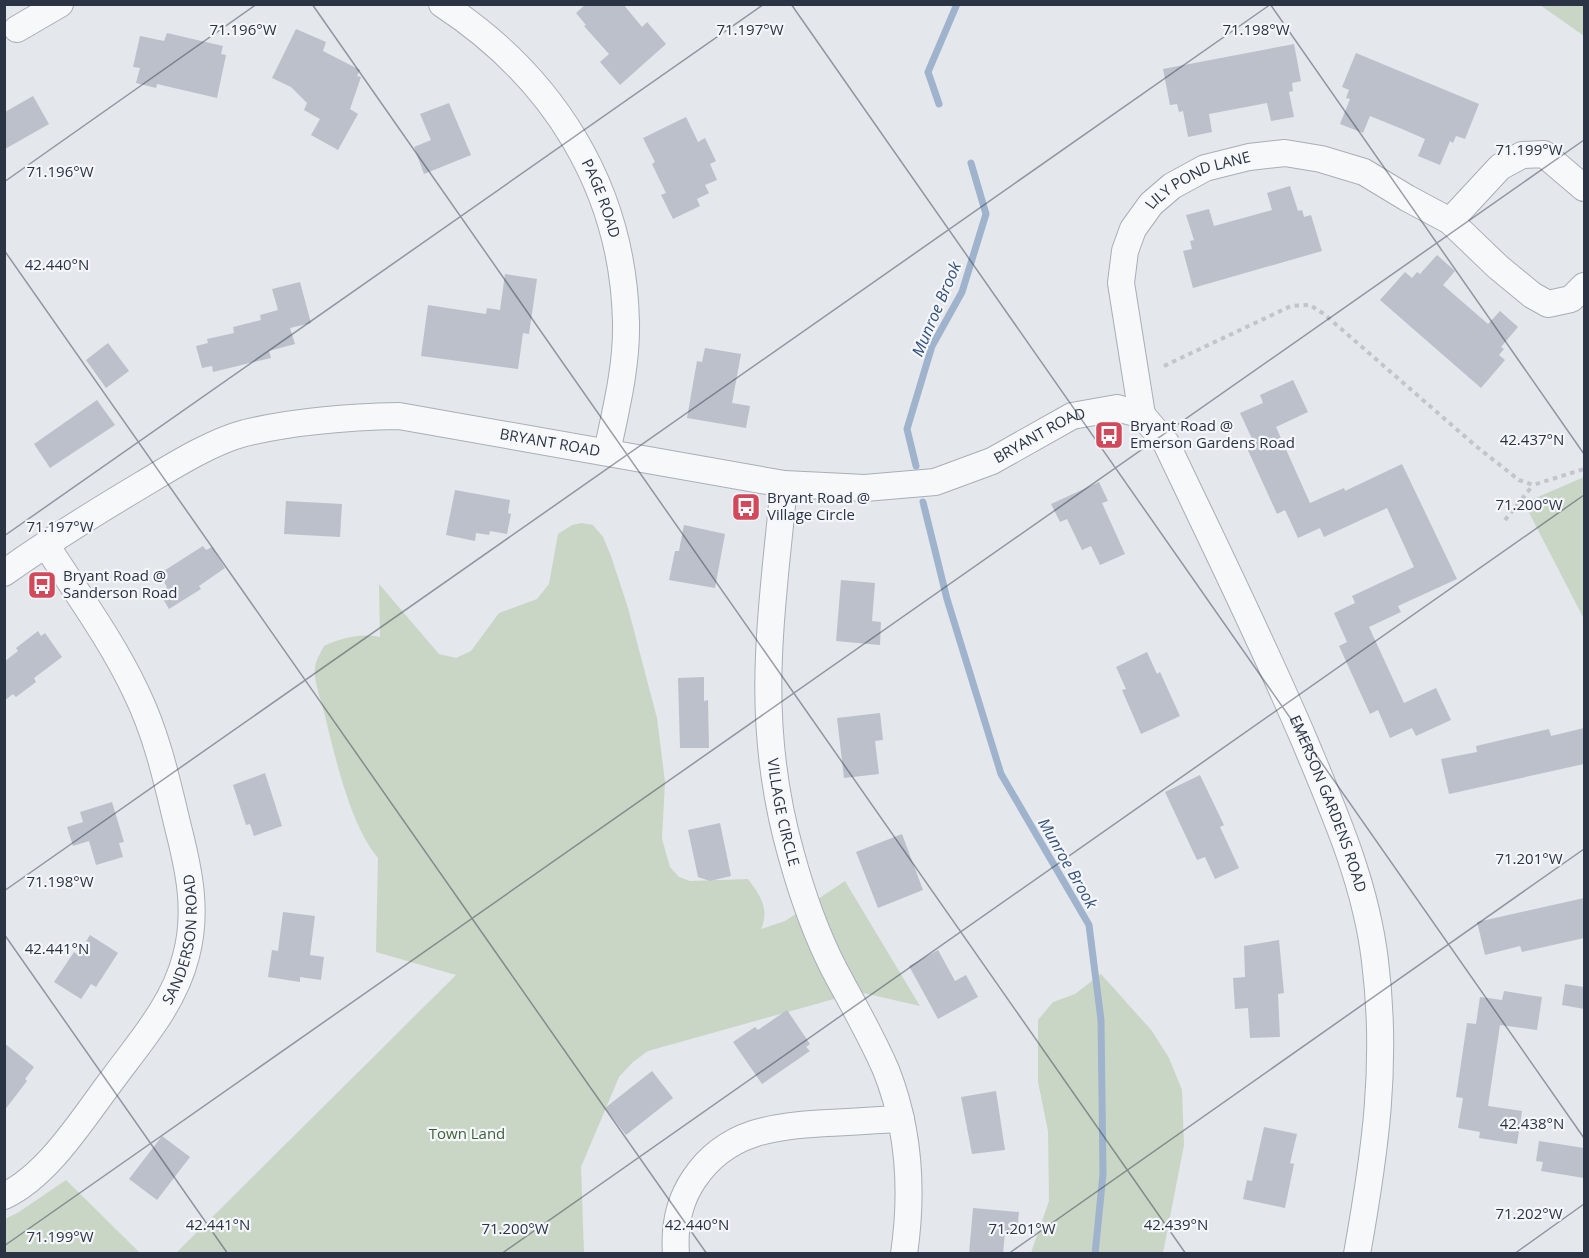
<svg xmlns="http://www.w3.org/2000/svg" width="1589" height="1258" viewBox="0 0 1589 1258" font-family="'Open Sans',sans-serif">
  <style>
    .green { fill: #c9d6c5 }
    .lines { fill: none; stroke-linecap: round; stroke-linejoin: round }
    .stream { stroke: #9fb4cc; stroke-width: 7 }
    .building { fill: #bbc0ca }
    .street-casing { stroke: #a9aeb7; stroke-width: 28 }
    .path { stroke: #c2c5cb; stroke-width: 4; stroke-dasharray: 4.5 4.5; stroke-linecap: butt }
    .street { stroke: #f7f8fa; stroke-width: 26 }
    .ticks { fill: none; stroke: #2b3445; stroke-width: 1.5; stroke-opacity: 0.45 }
    .labels { text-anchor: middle; stroke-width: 4.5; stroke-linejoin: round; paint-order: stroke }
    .street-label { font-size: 15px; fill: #2b3445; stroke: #f4f6f9 }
    .poi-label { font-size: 15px; fill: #2b3445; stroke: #f4f6f9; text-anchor: start }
    .park-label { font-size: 15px; fill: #3f6138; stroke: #f4f6f9 }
    .water-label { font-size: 16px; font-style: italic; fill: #34527a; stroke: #f4f6f9 }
    .ticks-label { font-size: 15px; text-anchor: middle; fill: #2b3445; stroke: #f4f6f9; stroke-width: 4.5; stroke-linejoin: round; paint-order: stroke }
  </style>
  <rect width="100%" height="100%" fill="#e4e7ec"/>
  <g class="green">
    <path d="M1540,5H1584V36Z"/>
    <path d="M1584,477V619L1524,503Z"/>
    <path d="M582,523L593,525L603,537L611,556L628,608L657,718L665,782L662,839L670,867L679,877L690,881L748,879C760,895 770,909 761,929L785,921L845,881L920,1006L859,992L648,1051L633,1062L619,1077L581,1167L584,1253L175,1254L456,975L376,952L378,858C349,823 335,755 324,712C321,700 313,679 315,667C316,660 321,652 324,646C341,638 361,633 380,637L379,584L439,654L456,658L471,651L499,613L537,599L549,584L558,534L572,525Z"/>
    <path d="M1101,974L1152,1031L1169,1058L1182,1090L1184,1145L1163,1253H1031L1049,1201L1048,1131L1038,1082V1020L1053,1002L1075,994Z"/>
    <path d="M66,1180L140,1253H5V1219L19,1212Z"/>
  </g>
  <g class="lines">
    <g class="stream">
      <path d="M939,104L928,72L957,4"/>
      <path d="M916,466L907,429L932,346L962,292L986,214L971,163"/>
      <path d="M923,502L947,599L1001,774L1089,925L1101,1020L1103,1174L1095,1254"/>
    </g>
  </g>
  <g class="building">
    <path d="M586,4H623L642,27L647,22L666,44L620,85L600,62L609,54L584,26L586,25L576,13Z"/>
    <path d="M296,29L326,42L323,51L360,70L357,76L361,77L350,109L358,114L338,150L311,135L320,119L304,110L307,103L291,87L272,78Z"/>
    <path d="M167,33L223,46L221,54L226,55L217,98L157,84L156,88L136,83L140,68L133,67L140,36L164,41Z"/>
    <path d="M1294,44L1301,81L1292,83L1293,91L1289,92L1294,117L1271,121L1267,103L1209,114L1212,132L1188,137L1183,111L1179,112L1177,104L1170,105L1163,69Z"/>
    <path d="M1356,53L1479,104L1465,139L1456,136L1453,143L1450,141L1440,165L1418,156L1425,139L1402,129L1370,116L1363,133L1340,124L1350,99L1346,98L1349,90L1342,87Z"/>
    <path d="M33,96L49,124L5,149V112Z"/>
    <path d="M449,103L471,155L424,174L414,147L431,140L420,114Z"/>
    <path d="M686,117L698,142L705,138L716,161L710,164L717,180L705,185L709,193L697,199L700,206L673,219L661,195L666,193L652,164L655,162L643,138Z"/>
    <path d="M1290,186L1298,211L1302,210L1304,217L1311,215L1322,251L1193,288L1183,251L1192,249L1190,241L1194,240L1186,215L1209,209L1214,226L1272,210L1267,193Z"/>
    <path d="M1437,255L1455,271L1443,285L1488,324L1500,311L1518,327L1501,347L1504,349L1499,355L1505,360L1481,388L1380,300L1405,272L1412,278L1417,272L1420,274Z"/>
    <path d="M505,274L537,279L529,334L523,333L518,369L421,356L428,305L486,314L487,308L500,310Z"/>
    <path d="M300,282L311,323L290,328L295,344L269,351L271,358L213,372L212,366L202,368L196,346L208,343L207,339L234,333L233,327L261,320L260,315L278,310L272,289Z"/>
    <path d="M108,343L129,371L106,388L86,360Z"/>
    <path d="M705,348L741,354L732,403L750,406L746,428L687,418L697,361L702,362Z"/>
    <path d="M1293,380L1308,412L1276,427L1310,503L1344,488L1345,491L1402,464L1457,579L1398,606L1401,612L1369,627L1404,703L1436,688L1451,720L1416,736L1412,728L1390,738L1378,710L1370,714L1339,646L1347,642L1334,613L1355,603L1352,596L1414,567L1387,508L1324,537L1320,528L1298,538L1285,510L1277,514L1246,446L1254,443L1240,413L1263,403L1260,395Z"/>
    <path d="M97,400L115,425L50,468L34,444Z"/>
    <path d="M1099,482L1108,501L1102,503L1125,554L1100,565L1091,546L1082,550L1067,519L1060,522L1051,504Z"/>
    <path d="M455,490L510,500L508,513L511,514L507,534L490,531L489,535L476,533L475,541L446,535Z"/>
    <path d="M286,501L342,504L340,537L284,534Z"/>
    <path d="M684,525L725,534L715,588L669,580L675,551H679Z"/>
    <path d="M203,546L206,550L212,547L225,568L199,586L201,589L169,609L159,592L167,587L159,574Z"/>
    <path d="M841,580L875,583L872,621L881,622L880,645L836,641Z"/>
    <path d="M38,631L41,636L45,633L62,657L34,678L36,682L16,697L13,694L4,701V662L18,651L16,648Z"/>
    <path d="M1147,652L1157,674L1160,672L1180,716L1141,734L1122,690L1126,689L1116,667Z"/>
    <path d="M704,677V701L708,700L709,748H680L678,678Z"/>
    <path d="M880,713L883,740L875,741L879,774L844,778L837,718Z"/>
    <path d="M1584,728V764L1449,794L1441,759L1477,752L1476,746L1549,729L1551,736Z"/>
    <path d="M265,773L282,826L254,836L250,824L246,825L233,785Z"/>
    <path d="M1200,775L1224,825L1220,827L1239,868L1215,879L1205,857L1197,860L1165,792Z"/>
    <path d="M112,802L124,842L119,843L123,857L96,865L89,841L73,846L67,827L83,822L80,812Z"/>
    <path d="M720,823L731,876L710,881L698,877L688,830Z"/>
    <path d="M902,834L923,890L878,908L856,852Z"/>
    <path d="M1584,898V938L1522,952L1520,946L1485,955L1477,922Z"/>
    <path d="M283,912L315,916L310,955L324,957L321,980L300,977V982L268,977L272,950L278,951Z"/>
    <path d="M90,935L118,953L96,987L91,984L81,999L54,982L74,952L78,955Z"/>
    <path d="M1279,940L1284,993L1278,994L1280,1037L1250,1038L1248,1008L1235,1009L1233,978L1245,977L1244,946Z"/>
    <path d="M938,950L955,981L966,975L978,997L938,1019L909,966Z"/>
    <path d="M1565,984L1584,987V1009L1562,1005Z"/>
    <path d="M1504,991L1542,997L1537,1030L1500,1025L1488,1106L1522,1111L1517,1144L1479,1138L1480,1132L1458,1128L1463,1098L1456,1097L1467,1023L1476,1024L1480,997L1502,1000Z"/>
    <path d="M787,1010L810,1044L806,1047L810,1051L762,1084L733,1042L755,1027L758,1030Z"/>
    <path d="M4,1043L34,1067L25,1079L27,1081L4,1111Z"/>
    <path d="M652,1071L673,1098L626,1135L605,1108Z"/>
    <path d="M996,1091L1005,1150L972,1154L961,1097Z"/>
    <path d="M1264,1127L1297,1134L1290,1163L1294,1164L1285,1208L1243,1199L1247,1180L1252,1181Z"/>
    <path d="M162,1136L190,1157L157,1200L129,1179Z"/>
    <path d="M1539,1141L1584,1148V1178L1541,1171L1543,1162L1536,1161Z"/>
    <path d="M973,1208L1019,1212L1017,1232L1005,1231L1003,1254H969Z"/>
  </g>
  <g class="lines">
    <g class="street-casing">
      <g id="street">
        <path id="s1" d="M442,4C553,77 623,187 626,322C627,366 616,409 607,452"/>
        <path d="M17,29L60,4"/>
        <path d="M1450,221L1500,167L1522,155L1544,154L1584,188"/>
        <path id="s2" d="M1142,415L1121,283L1125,251L1133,229L1151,204L1172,186L1205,168L1249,157L1285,153L1321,159L1364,172L1407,198L1450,221L1498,267L1532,295L1548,304L1571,299L1584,286"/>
        <path id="s3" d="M784,484C779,541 771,599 769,656C766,722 773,790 791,854C802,894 815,932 834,969C852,1003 871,1035 886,1070C909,1128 913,1192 904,1254"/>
        <path id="s4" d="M4,573C49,541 96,512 143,484C173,466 211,442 245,433C295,421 348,417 399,416L784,484L865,488L935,482L992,461L1072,416L1117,408L1142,415L1166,443C1213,542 1262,641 1305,742C1335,814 1366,884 1375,961C1388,1064 1375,1153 1357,1254"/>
        <path id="s5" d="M4,1196C47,1176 82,1120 109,1084C138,1044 174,1005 186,956C198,912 189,870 178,827C167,781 157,735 136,692C112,641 77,593 46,545"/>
        <path d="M676,1254C674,1227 679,1201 694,1179C726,1131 774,1126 827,1123C852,1122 876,1120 901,1119"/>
      </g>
    </g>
    <g class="path">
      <path d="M1164,366L1291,306L1310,305L1324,314L1477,447L1519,480L1533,485L1584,469"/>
      <path d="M1505,520L1533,485"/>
    </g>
    <use href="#street" class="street"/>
  </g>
  <path class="ticks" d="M312,4L1186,1254M791,4L1584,1138M1270,4L1584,454M4,182L257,4M4,250L707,1254M4,536L764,4M4,891L1271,4M4,934L228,1254M4,1246L1584,140M501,1254L1584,495M1008,1254L1584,849M1514,1254L1584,1204"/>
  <defs>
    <g id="bus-square" transform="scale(1.5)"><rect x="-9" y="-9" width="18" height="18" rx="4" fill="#d1495b" stroke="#f4f6f9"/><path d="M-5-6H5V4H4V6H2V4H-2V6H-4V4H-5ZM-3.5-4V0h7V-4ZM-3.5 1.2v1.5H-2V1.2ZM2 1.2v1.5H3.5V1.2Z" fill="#fff"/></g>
  </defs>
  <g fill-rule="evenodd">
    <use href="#bus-square" x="1109" y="435"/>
    <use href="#bus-square" x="746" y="507"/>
    <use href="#bus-square" x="42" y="585"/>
  </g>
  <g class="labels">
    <g class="street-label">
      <text dy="5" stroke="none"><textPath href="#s2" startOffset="274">LILY POND LANE</textPath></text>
      <text dy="5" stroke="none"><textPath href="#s1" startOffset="256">PAGE ROAD</textPath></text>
      <text dy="5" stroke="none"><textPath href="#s4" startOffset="1092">BRYANT ROAD</textPath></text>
      <text dy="5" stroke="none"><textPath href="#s4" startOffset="588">BRYANT ROAD</textPath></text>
      <text dy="5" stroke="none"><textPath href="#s4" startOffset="1634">EMERSON GARDENS ROAD</textPath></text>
      <text dy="5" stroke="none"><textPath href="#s3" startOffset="330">VILLAGE CIRCLE</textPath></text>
      <text dy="5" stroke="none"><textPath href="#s5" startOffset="321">SANDERSON ROAD</textPath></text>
    </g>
    <g class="poi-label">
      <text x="1130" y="431">Bryant Road @<tspan x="1130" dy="17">Emerson Gardens Road</tspan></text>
      <text x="767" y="503">Bryant Road @<tspan x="767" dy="17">Village Circle</tspan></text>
      <text x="63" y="581">Bryant Road @<tspan x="63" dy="17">Sanderson Road</tspan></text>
    </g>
    <g class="park-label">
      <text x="467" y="1139">Town Land</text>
    </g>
    <g class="water-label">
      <text transform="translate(936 309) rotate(-67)" y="6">Munroe Brook</text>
      <text transform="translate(1068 863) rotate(60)" y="6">Munroe Brook</text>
    </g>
  </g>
  <g class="ticks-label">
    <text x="243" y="35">71.196°W</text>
    <text x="750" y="35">71.197°W</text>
    <text x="1256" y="35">71.198°W</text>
    <text x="1529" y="155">71.199°W</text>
    <text x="60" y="177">71.196°W</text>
    <text x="57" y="270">42.440°N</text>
    <text x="1532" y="445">42.437°N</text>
    <text x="1529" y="510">71.200°W</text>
    <text x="60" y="532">71.197°W</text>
    <text x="1529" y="864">71.201°W</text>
    <text x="60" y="887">71.198°W</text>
    <text x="57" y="954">42.441°N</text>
    <text x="1532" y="1129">42.438°N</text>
    <text x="1529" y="1219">71.202°W</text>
    <text x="218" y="1230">42.441°N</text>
    <text x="697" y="1230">42.440°N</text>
    <text x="1176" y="1230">42.439°N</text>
    <text x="515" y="1234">71.200°W</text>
    <text x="1022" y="1234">71.201°W</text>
    <text x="60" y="1242">71.199°W</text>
  </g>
  <rect width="1589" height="1258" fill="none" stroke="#2b3445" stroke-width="12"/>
</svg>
